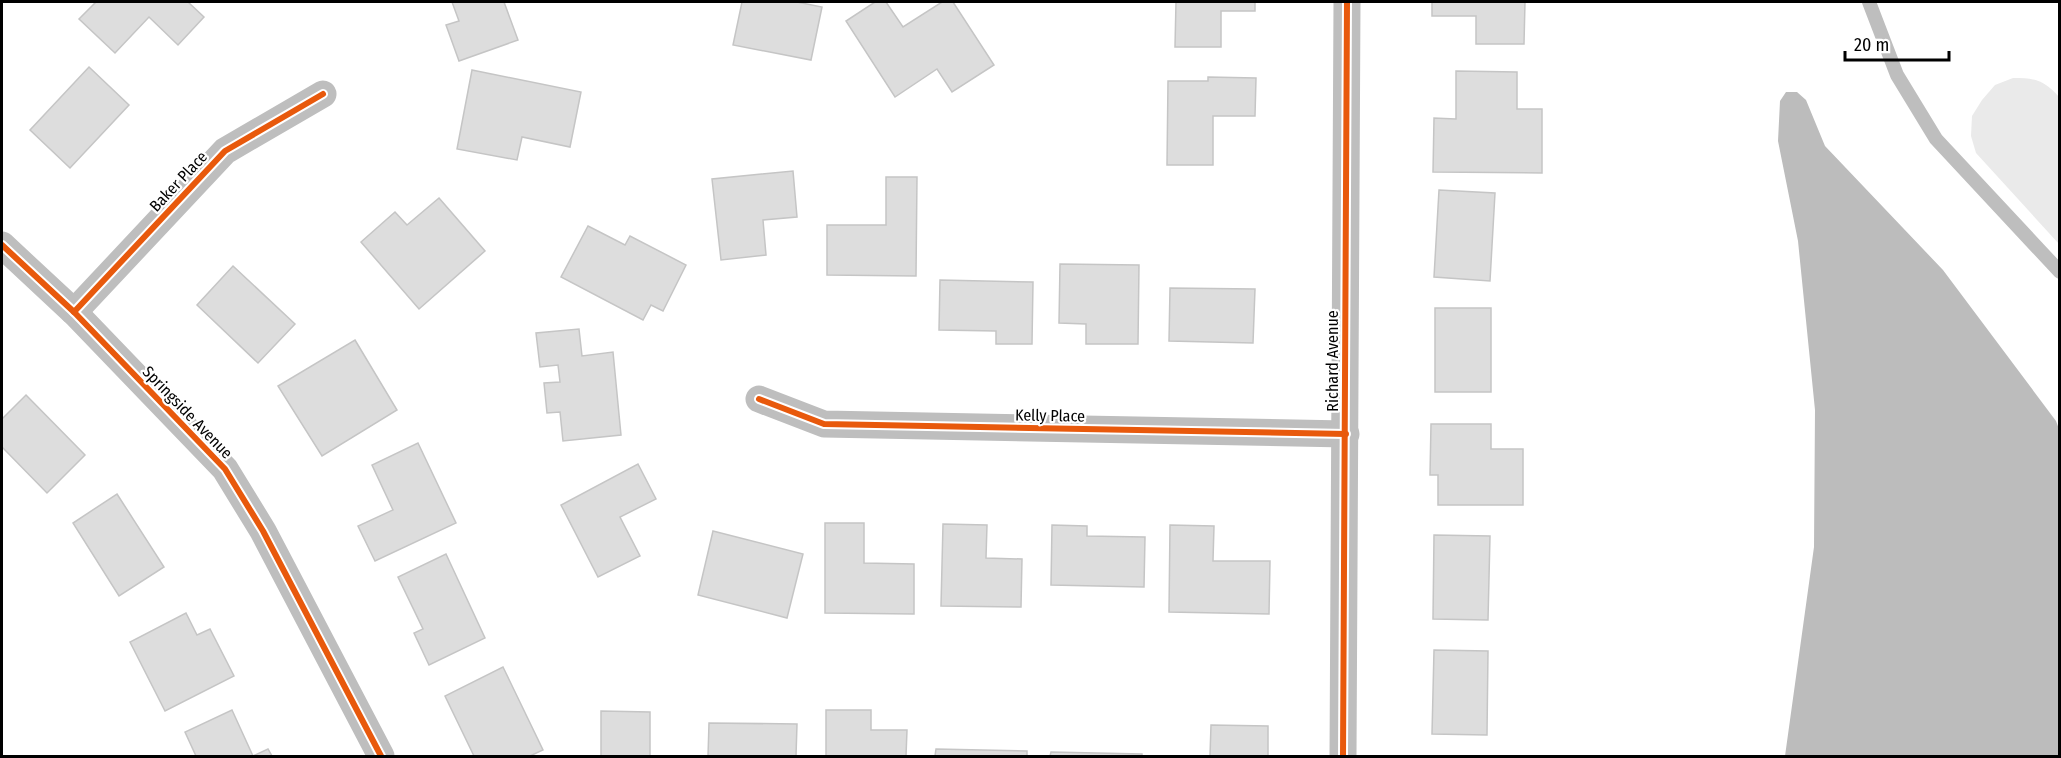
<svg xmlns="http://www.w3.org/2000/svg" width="2061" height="758" viewBox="0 0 2061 758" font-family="'Fira Sans Condensed',sans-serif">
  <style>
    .green { fill: #eaeaea }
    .water { fill: #bcbcbc }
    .building { fill: #ddd; stroke: #c5c5c5; stroke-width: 1.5 }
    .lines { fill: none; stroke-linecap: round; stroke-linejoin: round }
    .lane { stroke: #bebebe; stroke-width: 14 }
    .street { stroke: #bebebe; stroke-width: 27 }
    .cycleway-casing { stroke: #fff; stroke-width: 10 }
    .cycleway { stroke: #e8590c; stroke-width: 6 }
    .labels { text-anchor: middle; stroke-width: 4.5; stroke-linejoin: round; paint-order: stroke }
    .street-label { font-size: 16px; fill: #000; stroke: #fff }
  </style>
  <rect width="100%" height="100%" fill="#fff"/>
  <path class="green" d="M2013,78C2035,78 2044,80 2059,97V244L1976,153L1971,136L1972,116L1982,100L1995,85Z"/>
  <path class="water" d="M1786,92H1797L1806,100L1825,146L1943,270L2056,421L2059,429V756H1785L1814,547L1815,410L1798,241L1778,141L1780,101Z"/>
  <g class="building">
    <path d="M96,2H188L204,17L178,45L149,17L115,53L79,19Z"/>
    <path d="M452,2H504L518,40L459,61L446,25L459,21Z"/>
    <path d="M742,2H797L822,7L811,60L733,45Z"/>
    <path d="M875,2H886L903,27L942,2H953L994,65L952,92L937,69L895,97L846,21Z"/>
    <path d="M1176,2H1255V11H1221V47H1175Z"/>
    <path d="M1432,2H1525L1524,44H1476V16H1432Z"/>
    <path d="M89,67L129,105L70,168L30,130Z"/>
    <path d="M472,70L581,92L570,147L522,137L517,160L457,149Z"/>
    <path d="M1456,71L1517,72V109H1542V173L1433,172L1434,118L1456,119Z"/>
    <path d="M1208,77L1256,78L1255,116H1213V165H1167L1168,81H1208Z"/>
    <path d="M793,171L797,217L763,220L766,255L721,260L712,179Z"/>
    <path d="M886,177H917L916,276L827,275V225H886Z"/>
    <path d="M1439,190L1495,193L1490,281L1434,277Z"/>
    <path d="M439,198L485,251L419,309L361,242L395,212L407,225Z"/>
    <path d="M588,226L625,245L630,236L686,265L663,311L651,305L643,320L561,277Z"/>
    <path d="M1060,264L1139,265L1138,344H1086V324L1059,323Z"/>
    <path d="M233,266L295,324L258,363L197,305Z"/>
    <path d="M940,280L1033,282L1032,344H996V331L939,330Z"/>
    <path d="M1170,288L1255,289L1253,343L1169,341Z"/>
    <rect x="1435" y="308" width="56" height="84"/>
    <path d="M579,329L582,356L613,352L621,435L563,441L560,412L547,413L544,383L560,382L558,365L540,367L536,333Z"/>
    <path d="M355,340L397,410L322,456L278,386Z"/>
    <path d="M26,395L85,455L47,493L2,447V419Z"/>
    <path d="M1431,424H1491V449H1523V505H1438V475H1430Z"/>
    <path d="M418,443L456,523L375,561L358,526L393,510L372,465Z"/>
    <path d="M638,464L656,499L620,517L640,556L598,577L561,505Z"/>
    <path d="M117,494L164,567L119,596L73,523Z"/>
    <path d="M825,523H864V563L914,564V614L825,613Z"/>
    <path d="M943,524L987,525L986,558L1022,559L1021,607L941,606Z"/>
    <path d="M1052,525L1087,526V536L1145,537L1144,587L1051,585Z"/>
    <path d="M1170,525L1214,526L1213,561H1270L1269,614L1169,612Z"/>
    <path d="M713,531L803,554L787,618L698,595Z"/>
    <path d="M1434,535L1490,536L1488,620L1433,619Z"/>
    <path d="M446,554L485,638L429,665L414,633L423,629L398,577Z"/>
    <path d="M186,613L197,635L210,629L234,676L165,711L130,642Z"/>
    <path d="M1434,650L1488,651L1487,735L1432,734Z"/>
    <path d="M503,667L543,750L530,756H474L445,696Z"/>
    <path d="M232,710L253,756L268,749L272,756H196L185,732Z"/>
    <path d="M826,710H871V730H907L906,756H826Z"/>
    <path d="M601,711L650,712V756H601Z"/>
    <path d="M709,723L797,724L796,756H708Z"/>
    <path d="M1211,725L1268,726V756H1210Z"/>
    <path d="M936,749L1027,751V756H935Z"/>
    <path d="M1051,752L1142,754V756H1050Z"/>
  </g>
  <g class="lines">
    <path class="lane" d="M1869,2L1897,75L1936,139L2060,272"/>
    <g class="street">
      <path d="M2,245L74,312L225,469L263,531L381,756"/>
      <path d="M74,312L225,151L323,94"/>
      <path d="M759,399L824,424L1346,434"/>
      <path d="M1343,756L1347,2"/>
    </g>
    <g class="cycleway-casing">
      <g id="cycleway">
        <path d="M2,245L74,312L225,469L263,531L381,756"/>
        <path d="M74,312L225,151L323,94"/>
        <path d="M759,399L824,424L1346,434"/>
        <path d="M1343,756L1347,2"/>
      </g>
    </g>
    <use href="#cycleway" class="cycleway"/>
  </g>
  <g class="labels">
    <g class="street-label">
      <text transform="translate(178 181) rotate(-47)" y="6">Baker Place</text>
      <text transform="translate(1332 361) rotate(-90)" y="6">Richard Avenue</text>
      <text transform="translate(188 412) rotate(46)" y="6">Springside Avenue</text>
      <text transform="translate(1050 415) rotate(1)" y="6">Kelly Place</text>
    </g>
  </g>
  <rect width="2061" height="758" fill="none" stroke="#000000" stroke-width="6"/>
  <path d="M1845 51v9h104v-9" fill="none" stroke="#000000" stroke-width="3"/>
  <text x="1854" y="51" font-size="18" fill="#000000" stroke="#ffffff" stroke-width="4.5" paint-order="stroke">20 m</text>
</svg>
